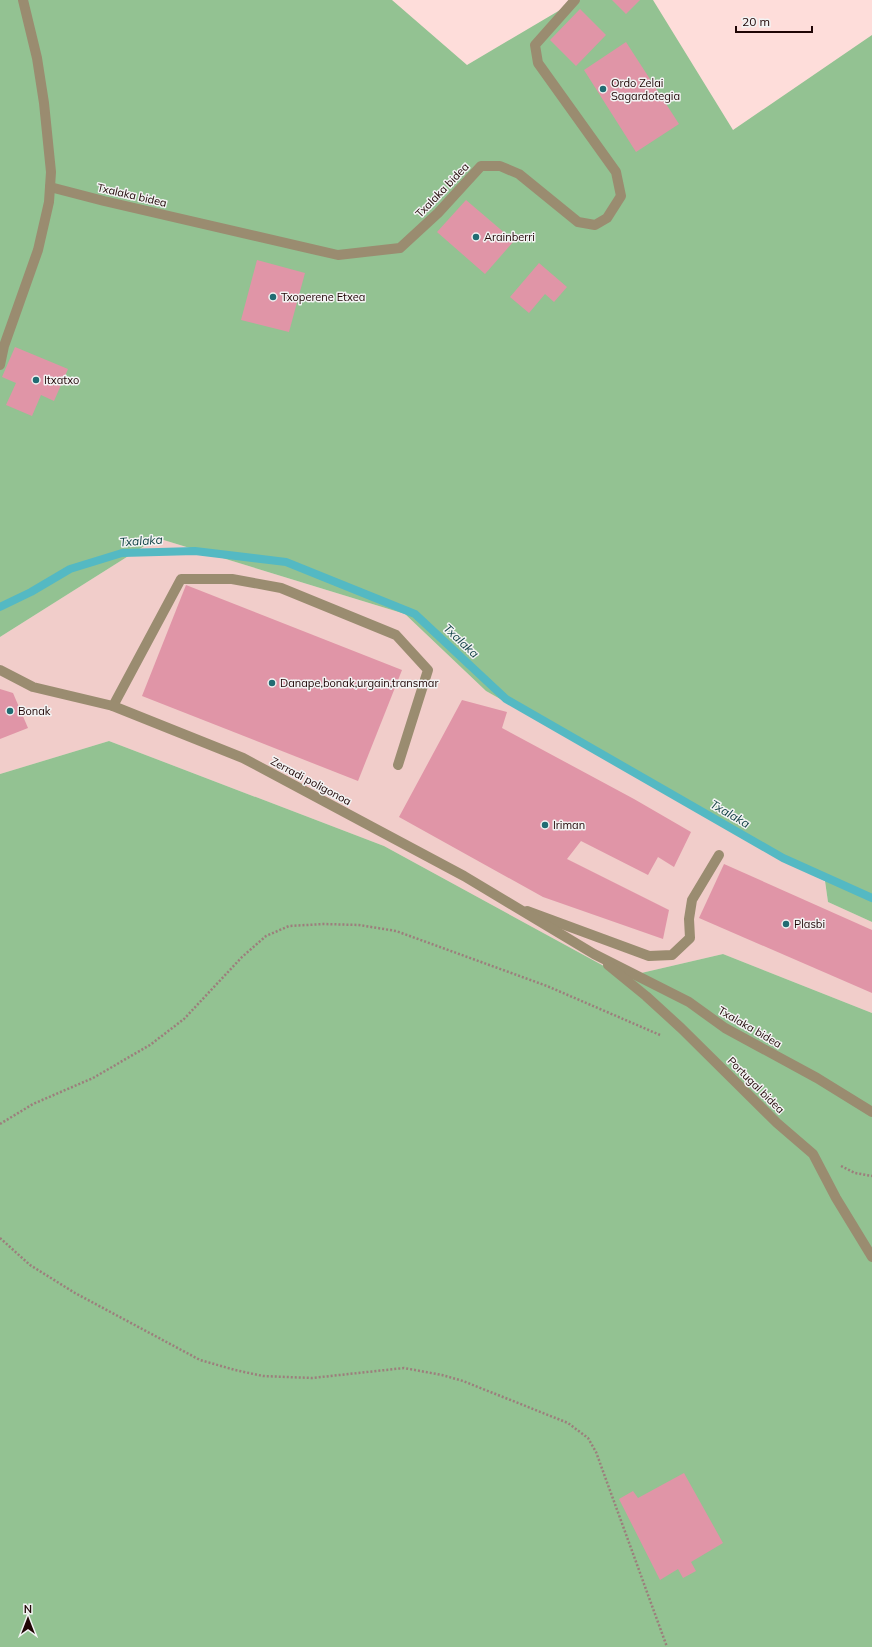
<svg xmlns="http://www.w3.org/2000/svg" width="872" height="1647" viewBox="0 0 872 1647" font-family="Mulish,sans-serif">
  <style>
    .built { fill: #f1cdca }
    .green { fill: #93c292 }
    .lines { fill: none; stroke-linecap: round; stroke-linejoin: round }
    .stream { stroke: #54b9c3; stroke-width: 8 }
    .building { fill: #e095a7 }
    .path { stroke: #9c7e7c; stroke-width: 2.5; stroke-dasharray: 2 2; stroke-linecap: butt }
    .lane { stroke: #9a8c70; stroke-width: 10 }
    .street { stroke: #9a8c70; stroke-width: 10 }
    .poi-dot { fill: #216c73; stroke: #f3f3f3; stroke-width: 1.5 }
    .labels { text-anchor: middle; stroke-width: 3; stroke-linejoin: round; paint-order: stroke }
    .poi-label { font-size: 11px; fill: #1f0505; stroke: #f3f3f3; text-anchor: start }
    .street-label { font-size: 11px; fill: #1f0505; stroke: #f3f3f3 }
    .water-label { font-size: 12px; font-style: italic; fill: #0e3e42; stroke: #f3f3f3 }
  </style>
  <rect width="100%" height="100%" fill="#feddda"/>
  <path class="built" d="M157,538L405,614L486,691L825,882L828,902L872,922V1013L723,954L624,977L384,846L109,741L0,774V637Z"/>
  <g class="green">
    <path d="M0,0H392L467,65L577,0H653L733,130L872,35V922L828,902L825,881L486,691L405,614L157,538L0,637Z"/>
    <path d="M109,741L384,846L624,977L723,954L872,1013V1647H0V774Z"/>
  </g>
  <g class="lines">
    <path class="stream" d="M0,607L31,592L70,569L122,553L195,551L286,562L415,614L506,699L783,858L872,898"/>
  </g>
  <g class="building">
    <path d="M612,0H640L626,14Z"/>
    <path d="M580,9L606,35L576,66L550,40Z"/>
    <path d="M626,42L679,124L636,152L584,70Z"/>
    <path d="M466,200L514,241L485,274L437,232Z"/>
    <path d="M257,260L305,273L289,332L241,320Z"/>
    <path d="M539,263L567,287L554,302L545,294L529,313L510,297Z"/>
    <path d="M15,347L68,369L54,401L41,395L32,416L6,405L16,383L2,377Z"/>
    <path d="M186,585L402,670L358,781L142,696Z"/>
    <path d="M0,689L13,693L28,728L0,739Z"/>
    <path d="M462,700L507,712L502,728L634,799L691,832L674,867L658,857L648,875L581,841L567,859L669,910L663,939L543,897L399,817Z"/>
    <path d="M724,864L872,930V993L699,918Z"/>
    <path d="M684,1473L723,1543L691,1562L696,1571L683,1578L678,1569L660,1580L619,1499L633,1491L638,1498Z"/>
  </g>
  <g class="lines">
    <g class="path">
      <path d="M0,1124L33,1104L93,1078L150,1045L184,1019L242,957L266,936L289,926L324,924L359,925L396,931L547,986L660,1035"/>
      <path d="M841,1166L855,1173L872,1176"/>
      <path d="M0,1238L30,1265L75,1293L200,1360L235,1370L263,1376L312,1378L404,1368L442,1375L463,1381L568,1423L588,1438L596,1452L667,1647"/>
    </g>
    <g class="lane">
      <path d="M50,187L104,201L338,255L400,248L438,213L481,166H500L519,174L578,222L595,225L607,218L621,196L616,172L538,63L535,45L575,0"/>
      <path d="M113,706L181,579H232L281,588L396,635L428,670L398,765"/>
      <path d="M527,911L649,956L672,955L690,938L689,919L692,900L719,855"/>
    </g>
    <g class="street">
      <path d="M0,365L4,346L38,250L49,202L51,172L44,103L37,58L23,0"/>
      <path d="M0,670L33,687L113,706L243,758L464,876L594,954L689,1002L725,1028L817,1078L872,1112"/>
      <path d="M608,965L646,996L681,1028L777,1123L813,1154L836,1198L872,1257"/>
    </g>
  </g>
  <g class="poi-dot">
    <circle cx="603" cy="89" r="4"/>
    <circle cx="476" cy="237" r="4"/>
    <circle cx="273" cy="297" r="4"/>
    <circle cx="36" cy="380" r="4"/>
    <circle cx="272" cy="683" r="4"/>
    <circle cx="10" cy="711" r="4"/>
    <circle cx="545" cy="825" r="4"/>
    <circle cx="786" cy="924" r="4"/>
  </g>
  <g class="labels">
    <g class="poi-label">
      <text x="611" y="87">Ordo Zelai<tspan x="611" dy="13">Sagardotegia</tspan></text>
      <text x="484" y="241">Arainberri</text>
      <text x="281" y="301">Txoperene Etxea</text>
      <text x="44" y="384">Itxatxo</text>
      <text x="280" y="687">Danape,bonak,urgain,transmar</text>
      <text x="18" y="715">Bonak</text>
      <text x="553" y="829">Iriman</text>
      <text x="794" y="928">Plasbi</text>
    </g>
    <g class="street-label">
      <text transform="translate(442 190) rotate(-46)" y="4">Txalaka bidea</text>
      <text transform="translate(132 195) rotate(13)" y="4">Txalaka bidea</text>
      <text transform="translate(311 781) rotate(28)" y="4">Zerradi poligonoa</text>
      <text transform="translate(750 1027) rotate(30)" y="4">Txalaka bidea</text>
      <text transform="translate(756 1085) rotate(45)" y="4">Portugal bidea</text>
    </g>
    <g class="water-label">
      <text transform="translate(141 541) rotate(-4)" y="4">Txalaka</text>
      <text transform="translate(461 641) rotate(43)" y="4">Txalaka</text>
      <text transform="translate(730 814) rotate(30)" y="4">Txalaka</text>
    </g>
  </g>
  <g transform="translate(28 1619)" stroke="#f3f3f3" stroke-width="3" paint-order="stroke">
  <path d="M0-3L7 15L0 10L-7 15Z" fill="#1f0505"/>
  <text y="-6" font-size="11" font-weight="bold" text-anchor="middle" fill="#1f0505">N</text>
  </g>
  <path d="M736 26v6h76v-6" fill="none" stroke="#1f0505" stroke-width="2"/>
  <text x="742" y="26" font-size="12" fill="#1f0505" stroke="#f3f3f3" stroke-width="3" paint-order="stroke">20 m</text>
</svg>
